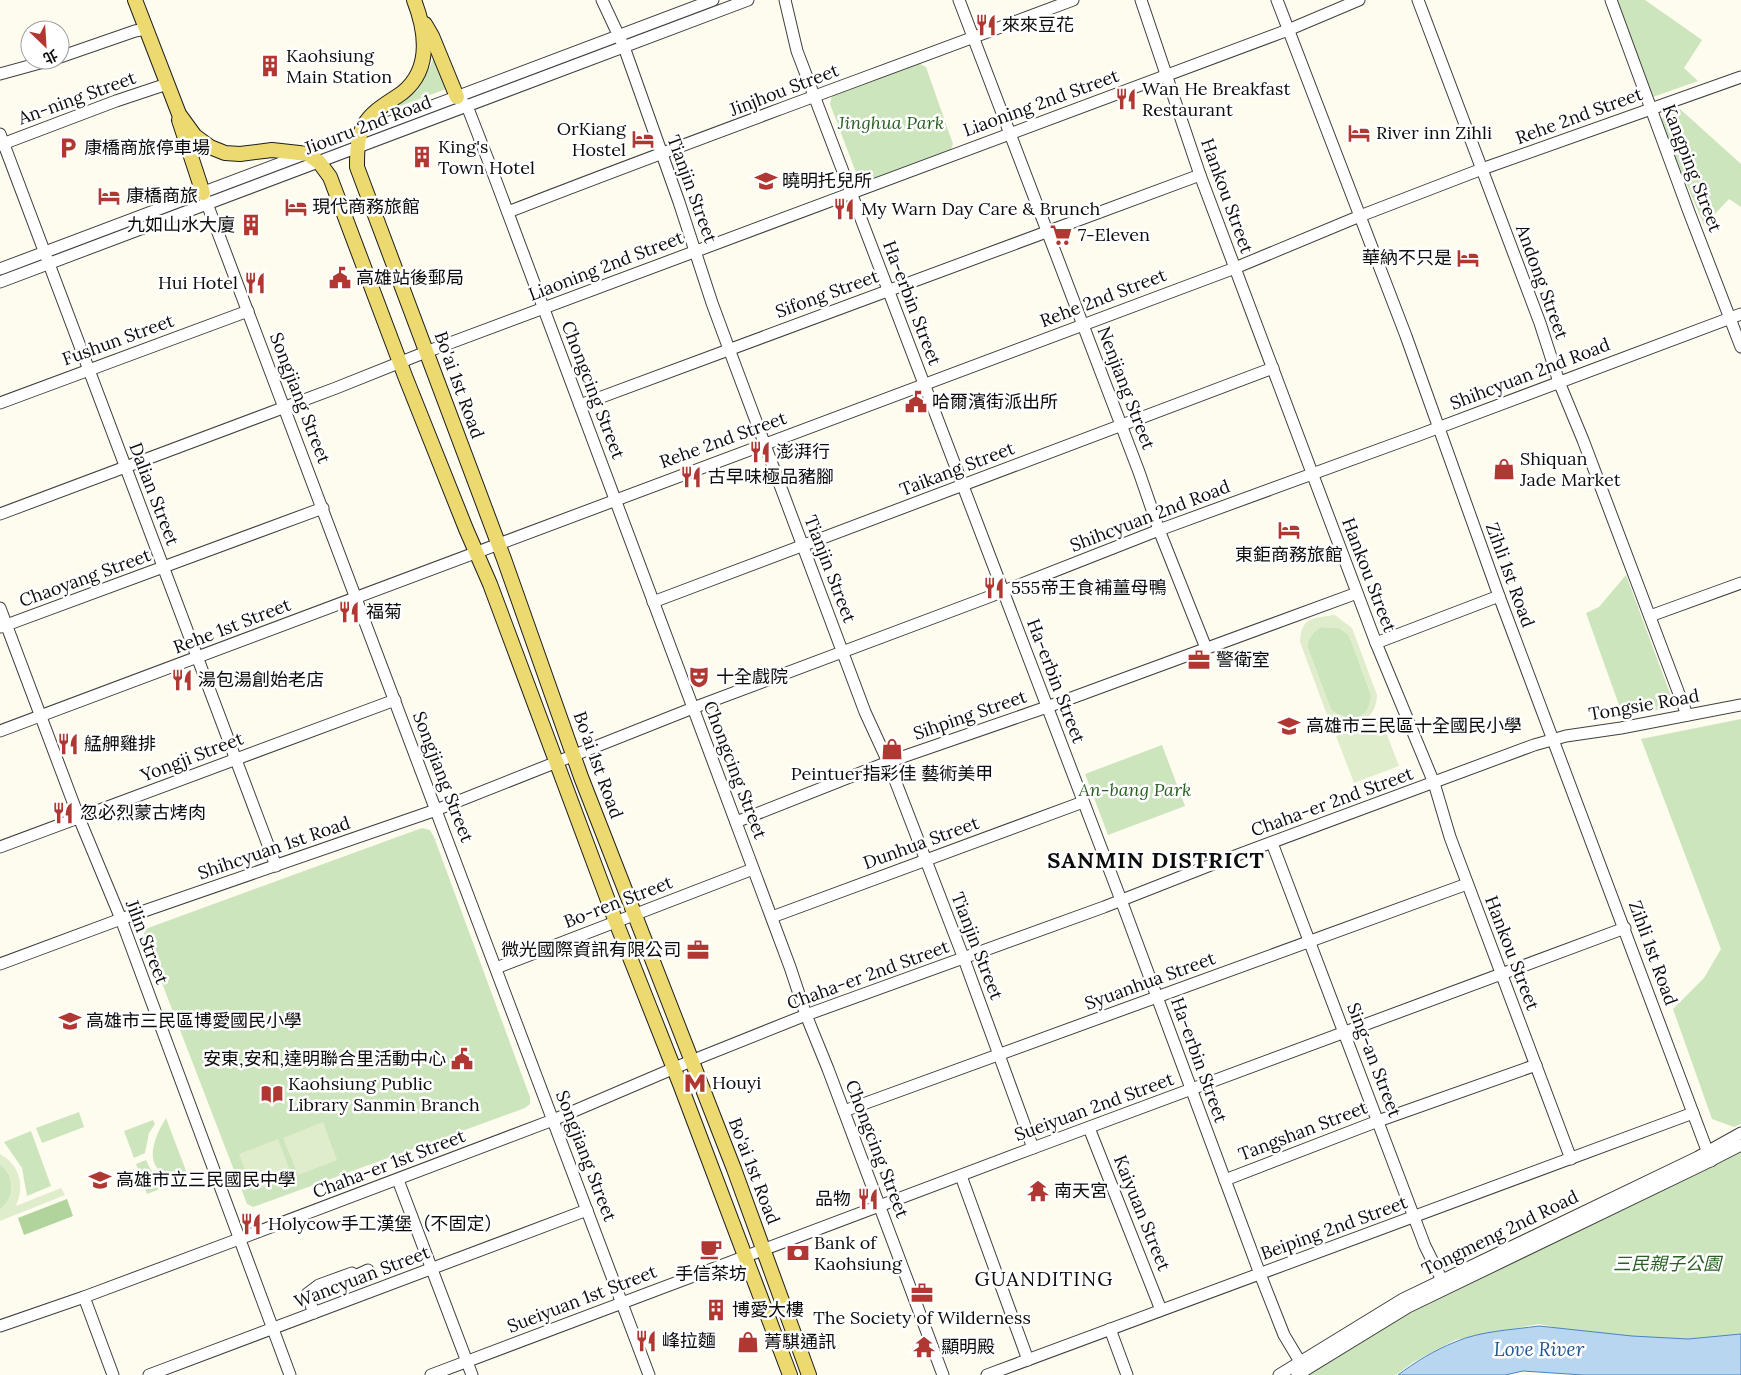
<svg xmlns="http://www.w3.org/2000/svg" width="1741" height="1375" viewBox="0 0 1741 1375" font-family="Lora,'Noto Sans TC',serif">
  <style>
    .green { fill: #cde5bc }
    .forest { fill: #b0d49c }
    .pitch { fill: #dfedcc; fill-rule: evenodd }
    .water { fill: #b8d6f0; stroke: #4684c1 }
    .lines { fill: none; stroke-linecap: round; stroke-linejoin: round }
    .minor-casing { stroke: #404040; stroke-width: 13 }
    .major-casing { stroke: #1e1e1e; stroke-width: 16 }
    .minor { stroke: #fff; stroke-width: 11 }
    .major { stroke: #ecda70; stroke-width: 14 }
    .labels { text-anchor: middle; stroke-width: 5; stroke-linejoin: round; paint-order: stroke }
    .poi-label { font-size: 18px; fill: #0d0d0d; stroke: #fff; text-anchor: start }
    .street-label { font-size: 18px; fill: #0d0d0d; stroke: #fff }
    .park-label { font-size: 18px; font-style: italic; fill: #2a5f23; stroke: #fff }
    .water-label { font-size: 19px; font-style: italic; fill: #225794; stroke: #fff }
    .quarter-label { font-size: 20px; letter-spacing: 1px; fill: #0d0d0d; stroke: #fff }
    .district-label { font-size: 22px; font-weight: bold; letter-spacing: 1px; fill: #0d0d0d; stroke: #fff }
  </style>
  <rect width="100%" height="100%" fill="#fefcef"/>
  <g class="green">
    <path d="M1615,0H1645L1702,40L1684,68L1698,81L1650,98Z"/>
    <path d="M435,52L446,84V89L395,108L393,104C414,87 428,81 435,52Z"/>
    <path d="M918,63L926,67L953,144L950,152L869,182L858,178L830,104L832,95Z"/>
    <path d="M1680,109L1741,164V207L1729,199L1704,225L1660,121L1665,115Z"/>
    <path d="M1626,575L1675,707L1623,716L1586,613L1599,607Z"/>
    <path d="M1321,627L1339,628L1349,635L1371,695C1370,721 1349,723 1331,710L1307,646C1309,637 1313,632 1321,627Z"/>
    <path d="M1741,719V1124L1734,1127L1712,1119L1673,1009L1704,978L1721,949L1641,739Z"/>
    <path d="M1162,745L1185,806L1108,835L1085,774Z"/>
    <path d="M422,828L430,830L434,837L530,1097V1104L525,1108L253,1207L247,1204L145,939L144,933L148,928Z"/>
    <path d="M79,1112L84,1127L42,1143L36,1128Z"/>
    <path d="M166,1118L188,1176L178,1180C173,1178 167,1176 163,1173C143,1160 157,1133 166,1118Z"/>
    <path d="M153,1120L155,1124L149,1133L145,1153L134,1158L124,1131Z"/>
    <path d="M31,1131L51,1186L27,1196L22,1168L4,1142Z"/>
    <path d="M1741,1145V1334L1688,1339L1632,1336L1558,1328L1539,1324L1455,1340L1412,1363L1396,1375H1298L1338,1349Z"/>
    <path d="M146,1160C151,1173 158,1179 170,1185L147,1194L136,1164Z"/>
    <path d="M0,1164C15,1175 16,1199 0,1209Z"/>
  </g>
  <path class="forest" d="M67,1199L73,1216L24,1235L18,1218Z"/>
  <g class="pitch">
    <path d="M1335,615L1352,628L1377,695C1377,723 1346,735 1327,715L1300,642C1301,617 1313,618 1335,615ZM1321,627L1339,628L1349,635L1371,695C1370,721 1349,724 1331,710L1307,646C1309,637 1313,632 1321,627Z"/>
    <path d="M1381,719L1399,766L1354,783L1336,736Z"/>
    <path d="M323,1122L337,1160L298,1175L283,1138Z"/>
    <path d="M278,1139L292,1176L253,1191L239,1154Z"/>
    <path d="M0,1154C20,1165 25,1186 16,1206L61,1188L65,1195L0,1221V1209C16,1199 15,1175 0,1164Z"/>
  </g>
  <path class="water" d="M1539,1326L1632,1336L1688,1339L1741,1334V1375H1583L1523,1371L1505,1375H1398C1415,1362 1435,1350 1455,1342C1480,1331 1511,1330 1539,1326Z"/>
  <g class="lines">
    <g class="minor-casing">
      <g id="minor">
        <path d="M602,0L624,47L679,202L712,303L729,349L865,712L888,762L964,959L1033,1148"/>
        <path d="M785,0L797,51L1121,900L1260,1274L1284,1335L1305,1370"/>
        <path d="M959,0L1139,472L1159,530L1206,648"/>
        <path d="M1141,0L1200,175L1376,643L1434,783L1450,837L1571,1159"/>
        <path d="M1277,0L1406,336L1499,596L1711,1161"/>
        <path d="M1418,0L1540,323L1559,382L1583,440L1687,715"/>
        <path d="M1611,0L1689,212L1741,347"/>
        <path d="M60,57L135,31L146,29"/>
        <path d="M0,74L51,60"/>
        <path d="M457,97L467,106L490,165L790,967L806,1015L828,1069L943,1375"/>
        <path d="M0,134L276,866"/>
        <path d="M0,145L116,101L167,84"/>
        <path d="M203,193L649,1375"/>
        <path d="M508,212C695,139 885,71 1073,0"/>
        <path d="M0,269L713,0"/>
        <path d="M0,282L748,0"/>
        <path d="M0,403L248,311"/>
        <path d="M580,405L1200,175"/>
        <path d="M0,514L336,388L426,352L1288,30L1359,0"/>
        <path d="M653,602L1273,368"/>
        <path d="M0,608L79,818L121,919L290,1375"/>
        <path d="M1650,616L1741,583"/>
        <path d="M1,627L323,508"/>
        <path d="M1376,643L1499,596"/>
        <path d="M0,731L1235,268L1360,216L1482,169L1741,77"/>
        <path d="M736,822L888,762L1047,707L1357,593"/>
        <path d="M1272,843L1425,1246L1445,1286"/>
        <path d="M0,847L395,700"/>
        <path d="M772,917L1083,802"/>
        <path d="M0,964L121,919L436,810L693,708L986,598L1159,530L1419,435L1741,314"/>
        <path d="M496,968L753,869"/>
        <path d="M844,1111L1467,884"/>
        <path d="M1089,1128L1161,1310"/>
        <path d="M961,1176L1028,1360"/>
        <path d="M398,1180L472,1375"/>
        <path d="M1225,1180L1378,1121L1536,1065"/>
        <path d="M84,1297L113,1375"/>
        <path d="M314,1313L307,1294L319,1285L352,1273L355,1276L368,1270"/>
        <path d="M0,1326L84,1297L239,1239L553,1120L691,1061L806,1015L1104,907L1216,863L1534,745L1566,736L1621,728L1741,705"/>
        <path d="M1110,1329L1127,1375"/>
        <path d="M149,1375L587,1210"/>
        <path d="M431,1375L1033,1148L1625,928"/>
        <path d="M987,1375L1693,1113"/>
        <path d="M1279,1375L1403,1299L1698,1157L1741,1133"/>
        <path d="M1297,1375L1408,1307L1702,1165L1741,1145"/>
      </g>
    </g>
    <g class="major-casing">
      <g id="major">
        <path d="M135,0L179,114L195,136L210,147L225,153L240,154L272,150L308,154L319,162L330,177L405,376L466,529L490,584L616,922L680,1084L790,1375"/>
        <path d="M414,0C426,31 432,69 402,93C388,103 373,110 364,125C357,138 357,152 357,167L504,559L581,777L734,1169L809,1375"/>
        <path d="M425,24L432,36L457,97"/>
        <path d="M179,120L203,193"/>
      </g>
    </g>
    <use href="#minor" class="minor"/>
    <use href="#major" class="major"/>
  </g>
  <defs>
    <g id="restaurant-bare" transform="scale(1.725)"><path d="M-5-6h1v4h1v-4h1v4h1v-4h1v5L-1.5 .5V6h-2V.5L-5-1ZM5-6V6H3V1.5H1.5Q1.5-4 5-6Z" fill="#b13832" stroke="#fff" stroke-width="2.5" paint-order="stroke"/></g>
    <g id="building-bare" transform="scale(1.725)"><path d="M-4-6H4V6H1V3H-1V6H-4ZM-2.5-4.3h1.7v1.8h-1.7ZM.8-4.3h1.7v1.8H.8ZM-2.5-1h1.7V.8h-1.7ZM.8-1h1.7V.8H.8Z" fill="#b13832" stroke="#fff" stroke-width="2.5" paint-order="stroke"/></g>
    <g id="hotel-bare" transform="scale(1.725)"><path d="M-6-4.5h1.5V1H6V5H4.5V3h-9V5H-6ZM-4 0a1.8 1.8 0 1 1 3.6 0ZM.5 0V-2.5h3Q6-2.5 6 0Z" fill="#b13832" stroke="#fff" stroke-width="2.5" paint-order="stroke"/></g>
    <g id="parking-bare" transform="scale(1.725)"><path d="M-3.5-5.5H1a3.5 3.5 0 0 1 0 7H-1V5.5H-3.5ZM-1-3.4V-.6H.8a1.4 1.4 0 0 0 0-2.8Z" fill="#b13832" stroke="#fff" stroke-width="2.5" paint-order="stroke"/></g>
    <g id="school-bare" transform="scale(1.725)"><path d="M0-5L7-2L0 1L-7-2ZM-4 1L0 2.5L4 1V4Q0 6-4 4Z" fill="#b13832" stroke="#fff" stroke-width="2.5" paint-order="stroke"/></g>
    <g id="supermarket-bare" transform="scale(1.725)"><path d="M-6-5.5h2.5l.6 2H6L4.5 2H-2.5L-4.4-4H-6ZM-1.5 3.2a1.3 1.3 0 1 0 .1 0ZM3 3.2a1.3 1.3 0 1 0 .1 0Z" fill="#b13832" stroke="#fff" stroke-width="2.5" paint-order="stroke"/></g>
    <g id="civic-bare" transform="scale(1.725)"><path d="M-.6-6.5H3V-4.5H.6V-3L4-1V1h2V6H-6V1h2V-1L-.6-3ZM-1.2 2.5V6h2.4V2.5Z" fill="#b13832" stroke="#fff" stroke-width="2.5" paint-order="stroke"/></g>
    <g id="shop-bare" transform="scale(1.725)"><path d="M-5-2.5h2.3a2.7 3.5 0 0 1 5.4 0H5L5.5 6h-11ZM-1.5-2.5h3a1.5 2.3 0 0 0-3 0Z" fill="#b13832" stroke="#fff" stroke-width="2.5" paint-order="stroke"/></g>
    <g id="office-bare" transform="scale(1.725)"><path d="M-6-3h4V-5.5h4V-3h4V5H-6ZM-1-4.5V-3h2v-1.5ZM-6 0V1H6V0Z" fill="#b13832" stroke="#fff" stroke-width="2.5" paint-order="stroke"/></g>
    <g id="theatre-bare" transform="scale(1.725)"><path d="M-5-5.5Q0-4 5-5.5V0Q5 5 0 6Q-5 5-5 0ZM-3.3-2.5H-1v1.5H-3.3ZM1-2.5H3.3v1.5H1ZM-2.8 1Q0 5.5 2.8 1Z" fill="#b13832" stroke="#fff" stroke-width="2.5" paint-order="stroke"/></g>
    <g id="metro-bare" transform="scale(1.725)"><path d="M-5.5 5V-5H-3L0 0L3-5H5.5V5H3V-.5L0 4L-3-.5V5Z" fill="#b13832" stroke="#fff" stroke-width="2.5" paint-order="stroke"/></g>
    <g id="library-bare" transform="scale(1.725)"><path d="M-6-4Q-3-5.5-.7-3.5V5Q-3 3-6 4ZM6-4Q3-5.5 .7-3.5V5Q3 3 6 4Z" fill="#b13832" stroke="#fff" stroke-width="2.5" paint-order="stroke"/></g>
    <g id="temple-bare" transform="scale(1.725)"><path d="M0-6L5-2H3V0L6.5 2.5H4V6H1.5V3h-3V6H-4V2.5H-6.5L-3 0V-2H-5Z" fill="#b13832" stroke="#fff" stroke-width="2.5" paint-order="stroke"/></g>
    <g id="cafe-bare" transform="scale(1.725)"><path d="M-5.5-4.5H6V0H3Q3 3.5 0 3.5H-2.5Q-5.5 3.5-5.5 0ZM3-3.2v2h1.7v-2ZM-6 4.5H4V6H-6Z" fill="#b13832" stroke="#fff" stroke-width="2.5" paint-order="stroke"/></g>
    <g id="bank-bare" transform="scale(1.725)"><path d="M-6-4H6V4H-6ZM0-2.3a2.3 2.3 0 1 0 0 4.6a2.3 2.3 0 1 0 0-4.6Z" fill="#b13832" stroke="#fff" stroke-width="2.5" paint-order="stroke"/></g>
  </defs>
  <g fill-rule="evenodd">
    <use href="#restaurant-bare" x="986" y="25"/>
    <use href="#building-bare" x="270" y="66"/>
    <use href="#restaurant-bare" x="1126" y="99"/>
    <use href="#hotel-bare" x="1359" y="133"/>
    <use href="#hotel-bare" x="643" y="139"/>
    <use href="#parking-bare" x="68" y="148"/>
    <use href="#building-bare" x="422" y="157"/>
    <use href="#school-bare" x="766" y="181"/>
    <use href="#hotel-bare" x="109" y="196"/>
    <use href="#hotel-bare" x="296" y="207"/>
    <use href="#restaurant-bare" x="844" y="209"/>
    <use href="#building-bare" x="251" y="225"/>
    <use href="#supermarket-bare" x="1061" y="235"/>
    <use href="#hotel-bare" x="1468" y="258"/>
    <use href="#civic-bare" x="340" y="278"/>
    <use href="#restaurant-bare" x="255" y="283"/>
    <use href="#civic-bare" x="916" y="402"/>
    <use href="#restaurant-bare" x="760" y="452"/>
    <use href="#shop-bare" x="1504" y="469"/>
    <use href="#restaurant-bare" x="691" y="477"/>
    <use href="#hotel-bare" x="1289" y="530"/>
    <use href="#restaurant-bare" x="994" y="588"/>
    <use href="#restaurant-bare" x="349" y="612"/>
    <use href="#office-bare" x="1199" y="660"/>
    <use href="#theatre-bare" x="699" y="677"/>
    <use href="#restaurant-bare" x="182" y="680"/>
    <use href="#school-bare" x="1289" y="726"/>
    <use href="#restaurant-bare" x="68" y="744"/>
    <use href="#shop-bare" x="892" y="749"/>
    <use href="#restaurant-bare" x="63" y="813"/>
    <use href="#office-bare" x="698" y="950"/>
    <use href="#school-bare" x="70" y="1021"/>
    <use href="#civic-bare" x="462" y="1059"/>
    <use href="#metro-bare" x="695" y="1083"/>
    <use href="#library-bare" x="272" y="1094"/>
    <use href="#school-bare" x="100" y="1180"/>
    <use href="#temple-bare" x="1038" y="1191"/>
    <use href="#restaurant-bare" x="868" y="1199"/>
    <use href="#restaurant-bare" x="251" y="1224"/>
    <use href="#cafe-bare" x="711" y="1249"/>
    <use href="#bank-bare" x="798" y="1253"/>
    <use href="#office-bare" x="922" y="1293"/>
    <use href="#building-bare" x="716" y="1310"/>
    <use href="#restaurant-bare" x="646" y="1341"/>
    <use href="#shop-bare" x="748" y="1342"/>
    <use href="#temple-bare" x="924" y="1347"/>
  </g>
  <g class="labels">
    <g class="poi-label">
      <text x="1002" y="31">來來豆花</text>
      <text x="286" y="62">Kaohsiung<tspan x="286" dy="21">Main Station</tspan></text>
      <text x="1142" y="95">Wan He Breakfast<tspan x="1142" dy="21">Restaurant</tspan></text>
      <text x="626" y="135" text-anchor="end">OrKiang<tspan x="626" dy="21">Hostel</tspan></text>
      <text x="1376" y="139">River inn Zihli</text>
      <text x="438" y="153">King's<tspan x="438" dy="21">Town Hotel</tspan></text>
      <text x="84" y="154">康橋商旅停車場</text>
      <text x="782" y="187">曉明托兒所</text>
      <text x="126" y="202">康橋商旅</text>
      <text x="312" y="213">現代商務旅館</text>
      <text x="861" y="215">My Warn Day Care &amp; Brunch</text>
      <text x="235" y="231" text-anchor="end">九如山水大廈</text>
      <text x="1078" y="241">7-Eleven</text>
      <text x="1452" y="264" text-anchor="end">華納不只是</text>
      <text x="356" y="284">高雄站後郵局</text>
      <text x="238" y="289" text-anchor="end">Hui Hotel</text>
      <text x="932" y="408">哈爾濱街派出所</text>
      <text x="776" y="458">澎湃行</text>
      <text x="1520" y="465">Shiquan<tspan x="1520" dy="21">Jade Market</tspan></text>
      <text x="708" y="483">古早味極品豬腳</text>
      <text x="1289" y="561" text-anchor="middle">東鉅商務旅館</text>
      <text x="1011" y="594">555帝王食補薑母鴨</text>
      <text x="366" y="618">福菊</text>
      <text x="1216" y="666">警衛室</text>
      <text x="716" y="683">十全戲院</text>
      <text x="198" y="686">湯包湯創始老店</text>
      <text x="1306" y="732">高雄市三民區十全國民小學</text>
      <text x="84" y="750">艋舺雞排</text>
      <text x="892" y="780" text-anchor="middle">Peintuer指彩佳 藝術美甲</text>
      <text x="80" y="819">忽必烈蒙古烤肉</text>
      <text x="681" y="956" text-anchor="end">微光國際資訊有限公司</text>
      <text x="86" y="1027">高雄市三民區博愛國民小學</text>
      <text x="446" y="1065" text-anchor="end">安東,安和,達明聯合里活動中心</text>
      <text x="712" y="1089">Houyi</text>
      <text x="288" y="1090">Kaohsiung Public<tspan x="288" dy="21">Library Sanmin Branch</tspan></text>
      <text x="116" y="1186">高雄市立三民國民中學</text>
      <text x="1054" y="1197">南天宮</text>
      <text x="851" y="1205" text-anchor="end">品物</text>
      <text x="268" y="1230">Holycow手工漢堡（不固定）</text>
      <text x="814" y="1249">Bank of<tspan x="814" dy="21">Kaohsiung</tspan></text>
      <text x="711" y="1280" text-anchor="middle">手信茶坊</text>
      <text x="732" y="1316">博愛大樓</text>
      <text x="922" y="1324" text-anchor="middle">The Society of Wilderness</text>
      <text x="662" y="1347">峰拉麵</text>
      <text x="764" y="1348">菁騏通訊</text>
      <text x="941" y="1353">顯明殿</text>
    </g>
    <g class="street-label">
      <text transform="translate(784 90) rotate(-21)" y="6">Jinjhou Street</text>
      <text transform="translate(77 98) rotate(-20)" y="6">An-ning Street</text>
      <text transform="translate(1041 103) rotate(-20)" y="6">Liaoning 2nd Street</text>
      <text transform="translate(1579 116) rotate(-20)" y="6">Rehe 2nd Street</text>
      <text transform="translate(368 125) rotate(-21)" y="6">Jiouru 2nd Road</text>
      <text transform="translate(1692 168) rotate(69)" y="6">Kangping Street</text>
      <text transform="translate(692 189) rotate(70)" y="6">Tianjin Street</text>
      <text transform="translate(1227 196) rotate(70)" y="6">Hankou Street</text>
      <text transform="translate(606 266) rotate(-21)" y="6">Liaoning 2nd Street</text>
      <text transform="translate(1542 282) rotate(70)" y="6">Andong Street</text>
      <text transform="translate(827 294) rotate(-20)" y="6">Sifong Street</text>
      <text transform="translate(1103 298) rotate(-21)" y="6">Rehe 2nd Street</text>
      <text transform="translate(912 303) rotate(69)" y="6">Ha-erbin Street</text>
      <text transform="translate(118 340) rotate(-20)" y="6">Fushun Street</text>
      <text transform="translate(1530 374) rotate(-21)" y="6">Shihcyuan 2nd Road</text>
      <text transform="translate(459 385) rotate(70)" y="6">Bo'ai 1st Road</text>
      <text transform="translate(1126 388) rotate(69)" y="6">Nenjiang Street</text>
      <text transform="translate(593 390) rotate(69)" y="6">Chongcing Street</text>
      <text transform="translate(300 398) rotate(69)" y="6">Songjiang Street</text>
      <text transform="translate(723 440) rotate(-20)" y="6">Rehe 2nd Street</text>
      <text transform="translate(957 469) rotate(-21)" y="6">Taikang Street</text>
      <text transform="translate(154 494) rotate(69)" y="6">Dalian Street</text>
      <text transform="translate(1150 516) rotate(-21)" y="6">Shihcyuan 2nd Road</text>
      <text transform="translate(830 569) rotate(69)" y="6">Tianjin Street</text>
      <text transform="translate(1369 575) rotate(69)" y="6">Hankou Street</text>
      <text transform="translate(1510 575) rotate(70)" y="6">Zihli 1st Road</text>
      <text transform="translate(85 578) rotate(-20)" y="6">Chaoyang Street</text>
      <text transform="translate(232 626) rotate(-21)" y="6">Rehe 1st Street</text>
      <text transform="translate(1056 681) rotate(69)" y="6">Ha-erbin Street</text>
      <text transform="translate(1644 705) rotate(-10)" y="6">Tongsie Road</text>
      <text transform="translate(970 715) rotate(-19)" y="6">Sihping Street</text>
      <text transform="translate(192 757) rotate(-21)" y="6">Yongji Street</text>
      <text transform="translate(598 765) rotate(70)" y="6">Bo'ai 1st Road</text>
      <text transform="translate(735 770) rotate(69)" y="6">Chongcing Street</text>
      <text transform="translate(443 777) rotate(69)" y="6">Songjiang Street</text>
      <text transform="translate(1332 802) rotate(-20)" y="6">Chaha-er 2nd Street</text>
      <text transform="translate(921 843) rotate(-20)" y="6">Dunhua Street</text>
      <text transform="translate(274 848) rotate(-19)" y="6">Shihcyuan 1st Road</text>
      <text transform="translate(618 902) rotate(-21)" y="6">Bo-ren Street</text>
      <text transform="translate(147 942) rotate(69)" y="6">Jilin Street</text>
      <text transform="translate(977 946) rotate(69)" y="6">Tianjin Street</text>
      <text transform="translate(1512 953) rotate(69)" y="6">Hankou Street</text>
      <text transform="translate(1653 953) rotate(70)" y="6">Zihli 1st Road</text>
      <text transform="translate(868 975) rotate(-20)" y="6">Chaha-er 2nd Street</text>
      <text transform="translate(1150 981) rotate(-20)" y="6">Syuanhua Street</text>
      <text transform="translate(1199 1060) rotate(70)" y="6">Ha-erbin Street</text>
      <text transform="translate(1374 1060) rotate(69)" y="6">Sing-an Street</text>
      <text transform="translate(1094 1107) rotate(-20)" y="6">Sueiyuan 2nd Street</text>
      <text transform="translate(1303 1131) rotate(-21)" y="6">Tangshan Street</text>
      <text transform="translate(877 1149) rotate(69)" y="6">Chongcing Street</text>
      <text transform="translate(586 1156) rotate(69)" y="6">Songjiang Street</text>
      <text transform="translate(389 1164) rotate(-21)" y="6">Chaha-er 1st Street</text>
      <text transform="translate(754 1171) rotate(69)" y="6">Bo'ai 1st Road</text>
      <text transform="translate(1142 1213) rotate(68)" y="6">Kaiyuan Street</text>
      <text transform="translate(1334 1228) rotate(-20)" y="6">Beiping 2nd Street</text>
      <text transform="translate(1500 1233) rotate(-26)" y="6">Tongmeng 2nd Road</text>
      <text transform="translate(362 1277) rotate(-21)" y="6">Wancyuan Street</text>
      <text transform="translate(582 1299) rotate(-21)" y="6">Sueiyuan 1st Street</text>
    </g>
    <g class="park-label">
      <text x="891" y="129">Jinghua Park</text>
      <text x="1135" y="796">An-bang Park</text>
      <text x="1667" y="1270">三民親子公園</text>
    </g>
    <g class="water-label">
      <text x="1539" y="1356">Love River</text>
    </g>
    <g class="quarter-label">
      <text x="1044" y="1286">GUANDITING</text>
    </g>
    <g class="district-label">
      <text x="1156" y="868">SANMIN DISTRICT</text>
    </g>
  </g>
  <g transform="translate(45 45) rotate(155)"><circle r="24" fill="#ffffff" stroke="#9e9e9e"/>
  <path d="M0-4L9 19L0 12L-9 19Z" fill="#b13832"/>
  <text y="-8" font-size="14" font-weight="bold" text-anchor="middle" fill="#0d0d0d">北</text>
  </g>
</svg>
